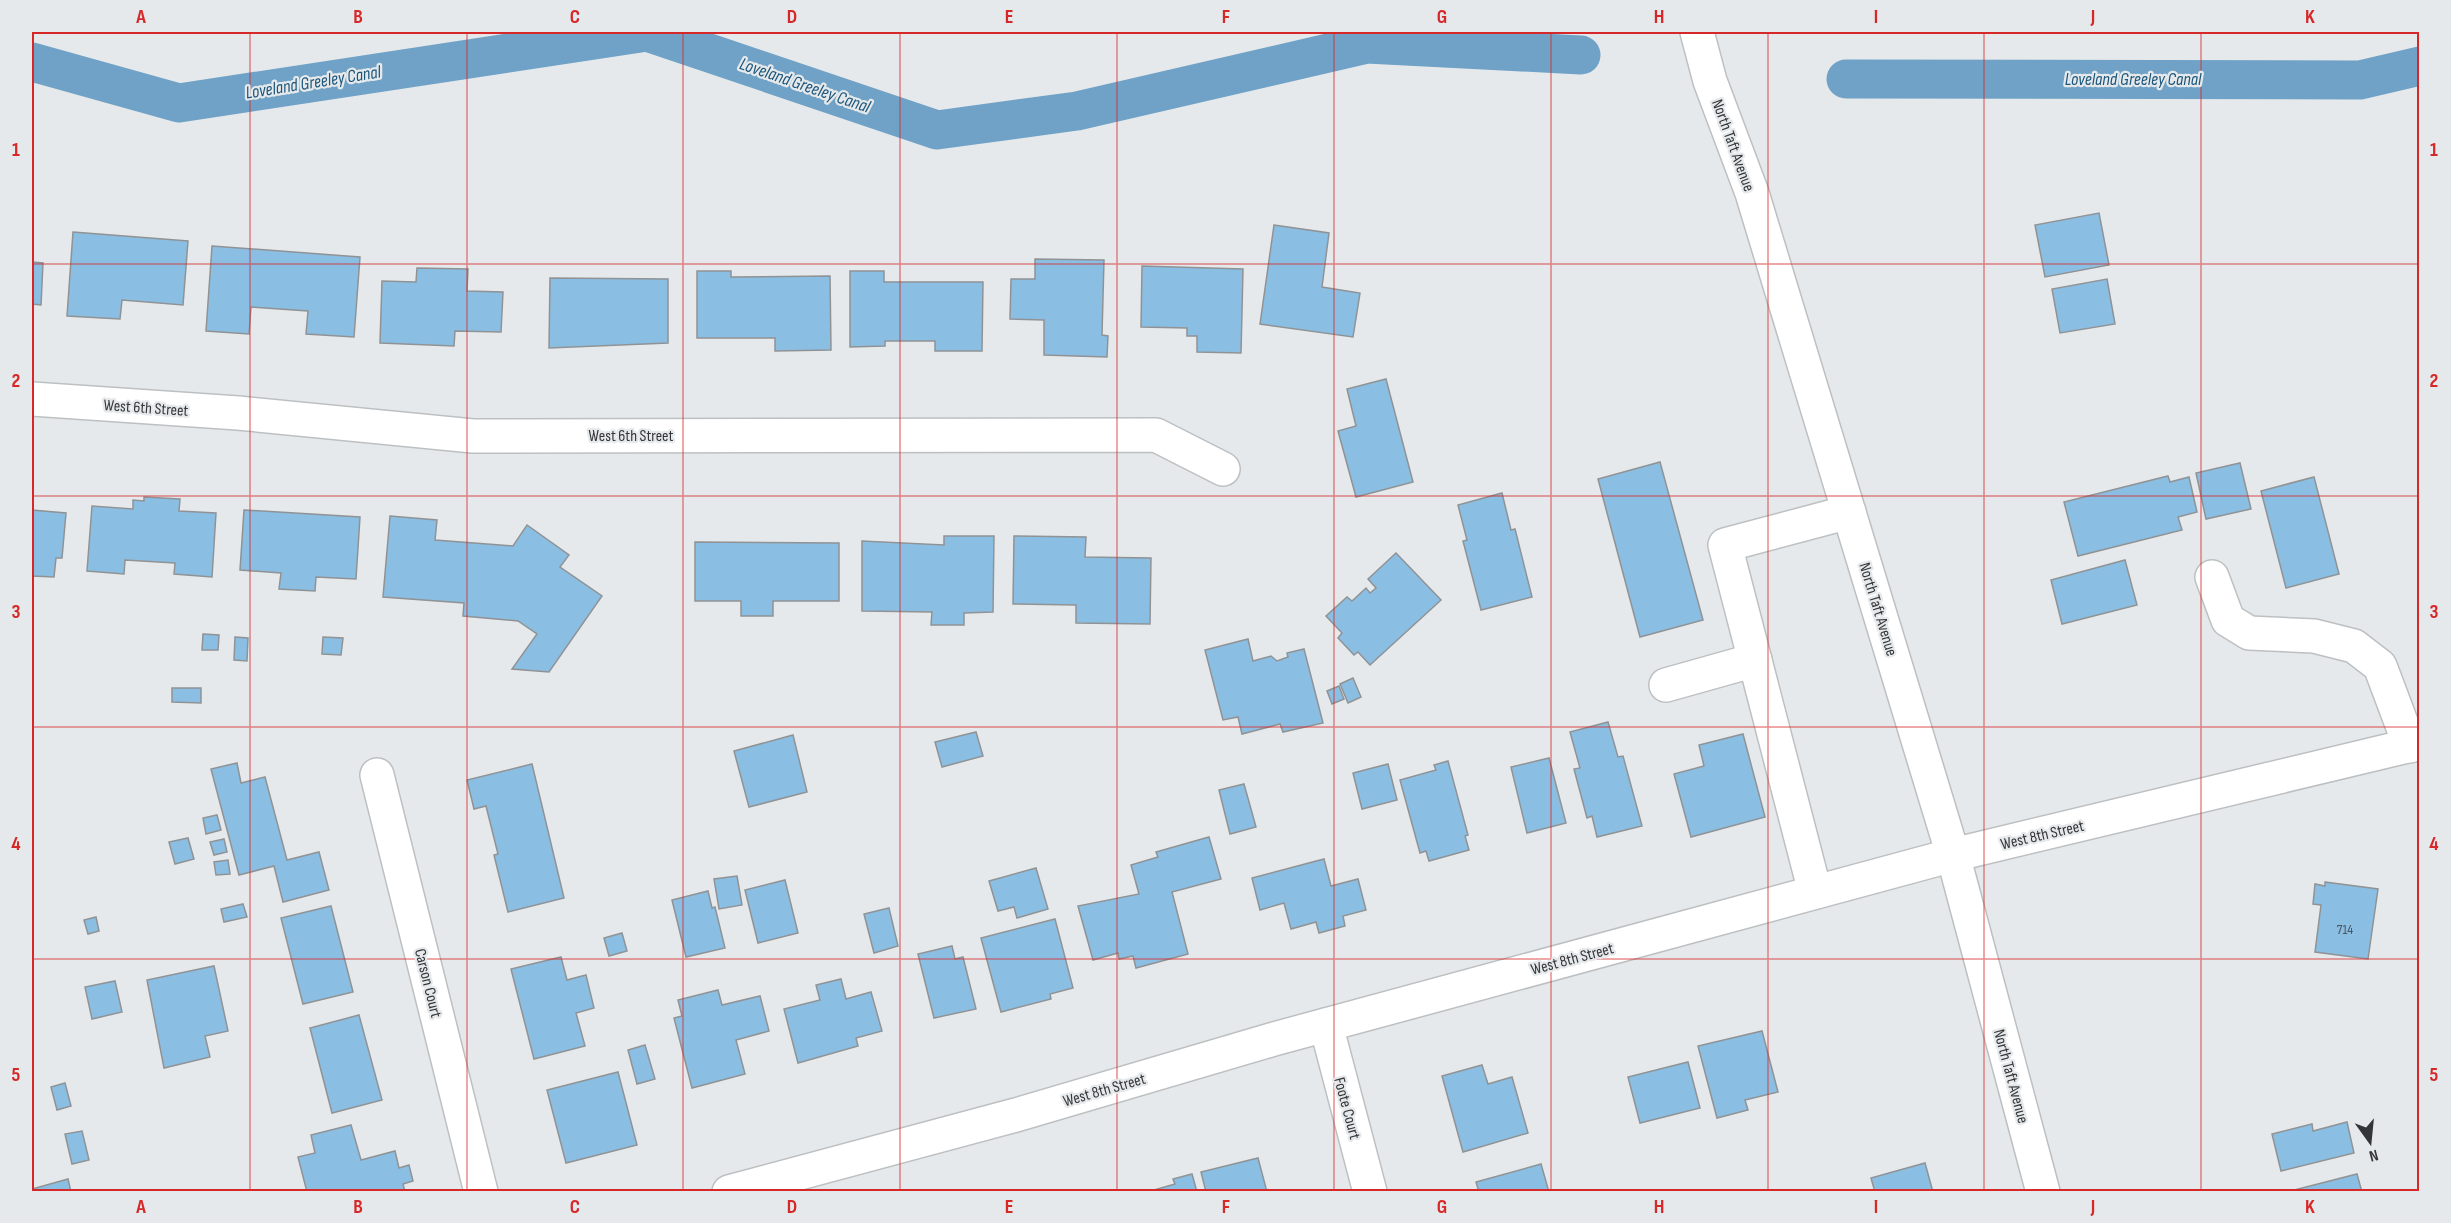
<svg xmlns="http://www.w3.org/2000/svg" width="2451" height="1223" viewBox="0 0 2451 1223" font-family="'Sofia Sans Condensed',sans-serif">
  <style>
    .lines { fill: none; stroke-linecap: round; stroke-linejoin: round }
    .canal { stroke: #6fa2c6; stroke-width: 39 }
    .building { fill: #8bbee3; stroke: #909395; stroke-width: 1.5 }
    .minor-casing { stroke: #bdc0c2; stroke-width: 36 }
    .major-casing { stroke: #bdc0c2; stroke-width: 36 }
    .minor { stroke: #fff; stroke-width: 33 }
    .major { stroke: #fff; stroke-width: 33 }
    .grid { fill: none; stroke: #d62828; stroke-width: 1.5; stroke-opacity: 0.55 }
    .labels { text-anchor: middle; stroke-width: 4.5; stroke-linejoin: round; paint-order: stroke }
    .number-label { font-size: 14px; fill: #4a5761 }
    .street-label { font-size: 16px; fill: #343536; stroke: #e6e9eb }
    .water-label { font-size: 18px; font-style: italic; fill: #1b567b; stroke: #e6e9eb }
    .neatline { fill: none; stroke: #d62828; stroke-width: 2 }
    .grid-label { font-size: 20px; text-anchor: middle; font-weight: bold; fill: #d62828 }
  </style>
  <rect width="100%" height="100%" fill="#e6e9eb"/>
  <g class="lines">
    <g class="canal">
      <path d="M32,62L179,103L647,32L937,130L1077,111L1367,44L1581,55"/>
      <path d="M1846,79L2360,80L2420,66"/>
    </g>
  </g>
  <g class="building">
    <path d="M2099,213L2109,265L2045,277L2035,225Z"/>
    <path d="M1274,225L1329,233L1322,287L1360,293L1353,337L1260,324Z"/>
    <path d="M73,232L188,241L183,305L122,300L120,319L67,316Z"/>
    <path d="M212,246L360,257L354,337L306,334L308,311L251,307L249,334L206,331Z"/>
    <path d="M1035,259L1104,260L1102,335L1108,336L1107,357L1044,355V320L1010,319L1011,279H1035Z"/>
    <path d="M32,262L43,263L41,305L32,304Z"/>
    <path d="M1142,266L1243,269L1241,353L1197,352V336H1187V328L1141,327Z"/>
    <path d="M417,268L468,269L467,291L503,292L501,332L455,331L454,346L380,343L382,281L416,282Z"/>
    <path d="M697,271H731V277L830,276L831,350L775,351V338H697Z"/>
    <path d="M850,271H884V282H983L982,351H935V341H885V346L850,347Z"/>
    <path d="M550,278L668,279V343L549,348Z"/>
    <path d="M2107,279L2115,324L2060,333L2052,289Z"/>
    <path d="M1386,379L1413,482L1356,497L1338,431L1356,426L1347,389Z"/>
    <path d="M1660,462L1703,620L1640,637L1598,479Z"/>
    <path d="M2240,463L2251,509L2206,519L2196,473Z"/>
    <path d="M2168,476L2170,482L2189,477L2197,512L2178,517L2182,530L2078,556L2064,502Z"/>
    <path d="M2314,477L2339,574L2286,588L2261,491Z"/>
    <path d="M1502,493L1511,530L1515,529L1532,597L1481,610L1463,541L1467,540L1458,505Z"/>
    <path d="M32,497V510L66,513L62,558H56L54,577L32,576Z"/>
    <path d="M144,497L180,499L179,511L216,513L212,577L174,574L175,563L125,560L124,574L87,571L92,506L133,509V500L144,501Z"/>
    <path d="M244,510L360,517L356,579L316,577L315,591L279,589L281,573L240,570Z"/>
    <path d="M390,516L437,520L435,540L513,546L527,525L569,555L560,567L602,596L549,672L512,669L537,634L518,621L463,616L464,603L383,597Z"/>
    <path d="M944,536H994L993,612L964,613V625H931L932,612L862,611V541L944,545Z"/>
    <path d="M1014,536L1086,537L1085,557L1151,558L1150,624L1076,623V605L1013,604Z"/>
    <path d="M695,542L839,543V601H773V616H741V601H695Z"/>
    <path d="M1396,553L1441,600L1370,665L1358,652L1354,655L1338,638L1342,633L1326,616L1347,597L1352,601L1366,588L1370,593L1376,588L1368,579Z"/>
    <path d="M2125,560L2137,605L2062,624L2051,580Z"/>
    <path d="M203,634L219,635L218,650H202Z"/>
    <path d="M235,637L248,638L247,661L234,660Z"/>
    <path d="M323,637L343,638L341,655L322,654Z"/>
    <path d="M1248,639L1253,661L1271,656L1277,661L1288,657L1287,653L1304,649L1323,723L1283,732L1280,724L1242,734L1238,717L1223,720L1205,650Z"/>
    <path d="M1353,678L1361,697L1348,703L1340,684Z"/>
    <path d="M1339,686L1344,699L1332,704L1327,691Z"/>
    <path d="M172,688H201V703L172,702Z"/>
    <path d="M1608,722L1618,757L1623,756L1642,826L1597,837L1592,816L1587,818L1574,769L1580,768L1570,732Z"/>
    <path d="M976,732L983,756L942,767L935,742Z"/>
    <path d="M1743,734L1765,817L1691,837L1674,774L1704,766L1699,745Z"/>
    <path d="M793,735L807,792L749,807L734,751Z"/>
    <path d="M1549,758L1566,823L1527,833L1511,767Z"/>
    <path d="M1448,761L1468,835L1465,836L1469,850L1429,861L1426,851L1420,853L1400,780L1436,770L1434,765Z"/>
    <path d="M237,763L241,783L265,777L287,860L319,852L329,890L283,902L274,866L239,875L211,769Z"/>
    <path d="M532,764L564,898L508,912L494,855L498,854L486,806L474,809L467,780Z"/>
    <path d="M1388,764L1397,800L1362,809L1353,773Z"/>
    <path d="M1244,784L1256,827L1230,834L1219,790Z"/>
    <path d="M217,815L221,830L206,834L203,818Z"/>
    <path d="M1209,837L1221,879L1172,892L1188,954L1136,968L1133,956L1119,959L1118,953L1093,960L1078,906L1139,894L1131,865L1158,857L1156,852Z"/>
    <path d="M188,838L194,859L175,864L169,842Z"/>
    <path d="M224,839L227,852L214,855L210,842Z"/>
    <path d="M1324,859L1331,886L1358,879L1366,910L1343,916L1345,926L1319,933L1316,922L1291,929L1284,903L1260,910L1252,878Z"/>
    <path d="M228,860L230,874L216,875L214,862Z"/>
    <path d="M1036,868L1048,909L1017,918L1014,907L998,911L989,881Z"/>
    <path d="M737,876L742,905L719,909L714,879Z"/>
    <path d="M785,880L798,933L758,943L745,890Z"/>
    <path d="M2325,882L2378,889L2368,959L2315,952L2321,905L2313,904L2315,884L2325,886Z"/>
    <path d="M708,891L712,908L715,907L725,948L686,957L672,900Z"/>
    <path d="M243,904L247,917L224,922L221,909Z"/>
    <path d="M331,906L353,992L303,1004L281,918Z"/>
    <path d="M889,908L898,946L874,953L864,914Z"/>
    <path d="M96,917L99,931L88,934L84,920Z"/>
    <path d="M1055,919L1073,988L1050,994L1051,999L1001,1012L981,938Z"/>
    <path d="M622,933L627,951L609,956L604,938Z"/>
    <path d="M952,946L955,959L963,957L976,1009L934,1018L918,954Z"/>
    <path d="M561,957L567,980L586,975L594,1008L576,1013L585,1046L534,1059L511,969Z"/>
    <path d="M214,966L228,1031L205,1036L210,1057L164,1068L147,980Z"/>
    <path d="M841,979L846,999L871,992L882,1031L856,1038L858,1046L798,1063L784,1009L820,1000L816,985Z"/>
    <path d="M115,981L122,1012L92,1019L85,987Z"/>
    <path d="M718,990L722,1005L760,996L769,1031L736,1040L745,1074L692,1088L674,1018L682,1016L678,1000Z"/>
    <path d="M359,1015L382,1100L332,1113L310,1028Z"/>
    <path d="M1762,1031L1778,1092L1745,1100L1748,1110L1717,1118L1698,1046Z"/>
    <path d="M645,1045L655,1079L637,1084L628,1050Z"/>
    <path d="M1688,1062L1700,1108L1640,1123L1628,1077Z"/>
    <path d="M1482,1065L1488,1084L1512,1077L1528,1133L1463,1152L1442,1076Z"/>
    <path d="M618,1072L637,1145L566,1163L547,1090Z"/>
    <path d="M65,1083L71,1106L57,1110L51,1087Z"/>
    <path d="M2347,1122L2354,1153L2281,1171L2272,1134L2312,1124L2313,1131Z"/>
    <path d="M351,1125L361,1160L395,1151L399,1168L409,1165L413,1181L403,1184L405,1192H307L298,1157L315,1153L311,1135Z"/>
    <path d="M82,1131L89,1160L72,1164L65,1134Z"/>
    <path d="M1258,1158L1267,1192H1206L1201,1172Z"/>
    <path d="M1925,1163L1933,1192H1875L1871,1178Z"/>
    <path d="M1541,1164L1549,1192H1479L1476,1182Z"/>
    <path d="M1192,1174L1197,1192H1147L1175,1184L1173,1179Z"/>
    <path d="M2357,1174L2362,1192H2294V1190Z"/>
    <path d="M68,1179L71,1192H32V1189Z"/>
  </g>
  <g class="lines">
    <g class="minor-casing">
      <g id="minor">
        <path d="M32,399L238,413L473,436L1156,435L1223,469"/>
        <path d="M2212,577L2228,620L2249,633L2314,636L2354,646L2380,666L2410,746"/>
        <path d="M1666,685L1755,660"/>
        <path d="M377,775L481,1192"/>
        <path d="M1815,892L1725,545L1849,512"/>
        <path d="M1326,1025L1370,1192"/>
        <path d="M729,1192L1016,1115L1274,1039L1953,855L2420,743"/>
      </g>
    </g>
    <g class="major-casing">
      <path id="major" d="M1697,32L1710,81L1752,193L1953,855L2043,1192"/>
    </g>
    <use href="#minor" class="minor"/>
    <use href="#major" class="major"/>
  </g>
  <path class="grid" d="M250,32V1192M467,32V1192M683,32V1192M900,32V1192M1117,32V1192M1334,32V1192M1551,32V1192M1768,32V1192M1984,32V1192M2201,32V1192M32,264H2420M32,496H2420M32,727H2420M32,959H2420"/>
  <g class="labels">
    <g class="number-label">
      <text x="2345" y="934">714</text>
    </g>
    <g class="street-label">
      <text transform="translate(1734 145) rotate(70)" y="6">North Taft Avenue</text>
      <text transform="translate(146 407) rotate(4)" y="6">West 6th Street</text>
      <text x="631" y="441">West 6th Street</text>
      <text transform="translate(1879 609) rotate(73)" y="6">North Taft Avenue</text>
      <text transform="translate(2042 834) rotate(-13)" y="6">West 8th Street</text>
      <text transform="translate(1572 958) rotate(-15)" y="6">West 8th Street</text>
      <text transform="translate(429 983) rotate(76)" y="6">Carson Court</text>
      <text transform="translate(2012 1076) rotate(75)" y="6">North Taft Avenue</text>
      <text transform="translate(1104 1089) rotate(-16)" y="6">West 8th Street</text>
      <text transform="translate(1348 1108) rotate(75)" y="6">Foote Court</text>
    </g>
    <g class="water-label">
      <text x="2133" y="85">Loveland Greeley Canal</text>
      <text transform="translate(313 82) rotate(-9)" y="6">Loveland Greeley Canal</text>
      <text transform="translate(805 85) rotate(19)" y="6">Loveland Greeley Canal</text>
    </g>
  </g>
  <rect width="2451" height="1223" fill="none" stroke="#e6e9eb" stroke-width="66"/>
  <g transform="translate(2370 1142) rotate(165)" stroke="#e6e9eb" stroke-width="4.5" paint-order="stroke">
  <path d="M0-4.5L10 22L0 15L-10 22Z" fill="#343536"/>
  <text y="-9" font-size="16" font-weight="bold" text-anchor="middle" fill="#343536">N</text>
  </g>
  <rect x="33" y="33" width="2385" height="1157" class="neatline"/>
  <g class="grid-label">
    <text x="141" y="23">A</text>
    <text x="358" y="23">B</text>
    <text x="575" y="23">C</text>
    <text x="792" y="23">D</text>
    <text x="1009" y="23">E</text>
    <text x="1226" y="23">F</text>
    <text x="1442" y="23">G</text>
    <text x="1659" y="23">H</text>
    <text x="1876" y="23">I</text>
    <text x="2093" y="23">J</text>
    <text x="2310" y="23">K</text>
    <text x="16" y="156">1</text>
    <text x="2434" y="156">1</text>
    <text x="16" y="387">2</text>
    <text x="2434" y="387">2</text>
    <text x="16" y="618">3</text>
    <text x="2434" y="618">3</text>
    <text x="16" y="850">4</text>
    <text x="2434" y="850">4</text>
    <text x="16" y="1081">5</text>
    <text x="2434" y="1081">5</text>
    <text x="141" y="1213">A</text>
    <text x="358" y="1213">B</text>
    <text x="575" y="1213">C</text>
    <text x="792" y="1213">D</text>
    <text x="1009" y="1213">E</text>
    <text x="1226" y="1213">F</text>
    <text x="1442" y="1213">G</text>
    <text x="1659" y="1213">H</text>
    <text x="1876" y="1213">I</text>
    <text x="2093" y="1213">J</text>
    <text x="2310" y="1213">K</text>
  </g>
</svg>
